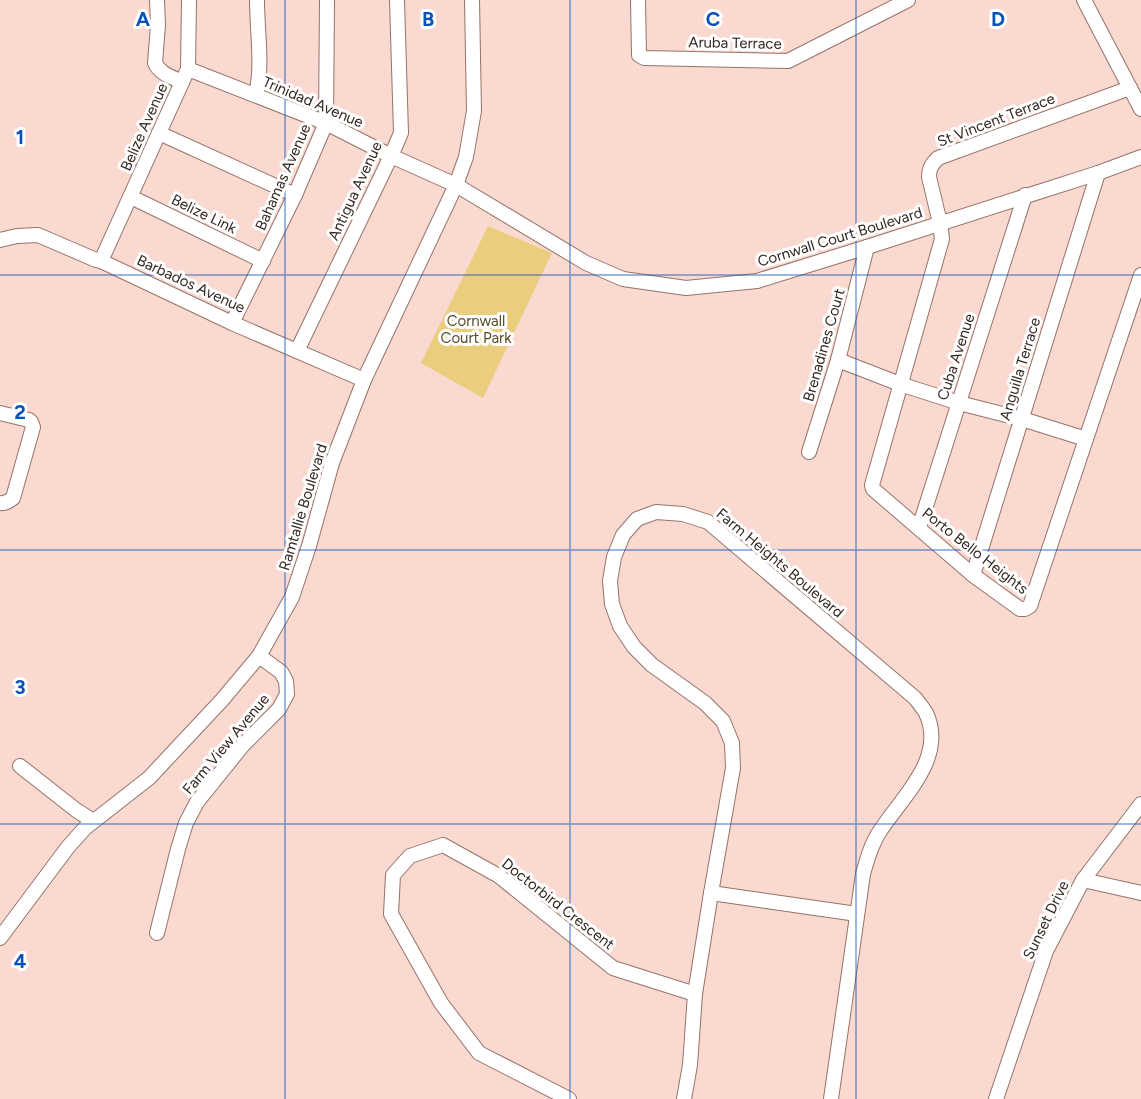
<svg xmlns="http://www.w3.org/2000/svg" width="1141" height="1099" viewBox="0 0 1141 1099" font-family="Figtree,sans-serif">
  <style>
    .green { fill: #eace7d }
    .lines { fill: none; stroke-linecap: round; stroke-linejoin: round }
    .minor-casing { stroke: #967368; stroke-width: 16 }
    .minor { stroke: #fff; stroke-width: 14 }
    .grid { fill: none; stroke: #0850ba; stroke-width: 1.5; stroke-opacity: 0.55 }
    .labels { text-anchor: middle; stroke-width: 6; stroke-linejoin: round; paint-order: stroke }
    .street-label { font-size: 15px; fill: #342521; stroke: #fff }
    .park-label { font-size: 15px; fill: #5a4c25; stroke: #fff }
    .grid-label { font-size: 20px; text-anchor: middle; font-weight: bold; fill: #0850ba; stroke: #fff; stroke-width: 6; stroke-linejoin: round; paint-order: stroke }
  </style>
  <rect width="100%" height="100%" fill="#fad9d0"/>
  <path class="green" d="M488,226L552,253L483,398L421,363Z"/>
  <g class="lines">
    <g class="minor-casing">
      <g id="minor">
        <path d="M157,0L158,25L155,63C160,74 172,77 182,82"/>
        <path d="M638,0L639,55L644,58L788,61L908,0"/>
        <path d="M1084,0L1141,109"/>
        <path d="M188,69L326,123L391,156L456,185L586,263L623,279L686,288L757,281L867,247L1098,173L1141,157"/>
        <path d="M1130,88L938,158C932,164 929,168 929,177L940,223L942,239L872,485L873,489L973,575L1020,609H1025L1030,606L1141,275"/>
        <path d="M256,95C263,65 257,31 257,0"/>
        <path d="M159,133L295,195"/>
        <path d="M131,197L263,261"/>
        <path d="M0,240L17,236L38,235L96,260L101,261L232,323L364,380"/>
        <path d="M101,261L188,69L189,0"/>
        <path d="M232,323L295,195L326,123L327,0"/>
        <path d="M297,351L391,156L401,133L397,0"/>
        <path d="M838,360L900,384L959,403L1022,419L1086,439"/>
        <path d="M0,413L29,420L31,422L33,427L13,498C9,501 5,504 0,503"/>
        <path d="M809,452L838,360L867,247"/>
        <path d="M919,528L1025,195"/>
        <path d="M973,575L1098,173"/>
        <path d="M20,766L76,810L93,821"/>
        <path d="M1083,880L1141,893"/>
        <path d="M711,893L857,914"/>
        <path d="M157,933L178,849L186,823L197,802L243,745L279,709L287,694L286,681L281,672L259,656"/>
        <path d="M0,938L68,847L85,828L149,778L222,700L259,656L292,597L309,546L332,463L364,380L456,185L466,157L474,111L472,0"/>
        <path d="M569,1099L479,1053L441,1003L391,914L393,875L410,856L443,845L499,876L613,968L695,994"/>
        <path d="M684,1099L690,1065L695,994L711,893L733,768L732,743L723,721L705,703L652,665L634,647L620,626L612,604L610,581L614,557L623,535L637,519L656,512L683,514L708,522L915,698C919,703 923,708 926,713C947,758 902,797 880,831C871,844 867,860 863,874L831,1099"/>
        <path d="M996,1099L1046,951L1083,880L1141,804"/>
      </g>
    </g>
    <use href="#minor" class="minor"/>
  </g>
  <path class="grid" d="M285,0V1099M570,0V1099M856,0V1099M0,275H1141M0,550H1141M0,824H1141"/>
  <g class="labels">
    <g class="street-label">
      <text transform="translate(735 43) rotate(1)" y="5">Aruba Terrace</text>
      <text transform="translate(313 102) rotate(23)" y="5">Trinidad Avenue</text>
      <text transform="translate(996 120) rotate(-21)" y="5">St Vincent Terrace</text>
      <text transform="translate(144 127) rotate(-66)" y="5">Belize Avenue</text>
      <text transform="translate(283 177) rotate(-66)" y="5">Bahamas Avenue</text>
      <text transform="translate(355 191) rotate(-65)" y="5">Antigua Avenue</text>
      <text transform="translate(204 214) rotate(26)" y="5">Belize Link</text>
      <text transform="translate(840 237) rotate(-17)" y="5">Cornwall Court Boulevard</text>
      <text transform="translate(191 284) rotate(25)" y="5">Barbados Avenue</text>
      <text transform="translate(824 345) rotate(-74)" y="5">Brenadines Court</text>
      <text transform="translate(956 357) rotate(-72)" y="5">Cuba Avenue</text>
      <text transform="translate(1020 369) rotate(-73)" y="5">Anguilla Terrace</text>
      <text transform="translate(303 507) rotate(-73)" y="5">Ramtallie Boulevard</text>
      <text transform="translate(975 551) rotate(38)" y="5">Porto Bello Heights</text>
      <text transform="translate(780 563) rotate(40)" y="5">Farm Heights Boulevard</text>
      <text transform="translate(226 744) rotate(-50)" y="5">Farm View Avenue</text>
      <text transform="translate(558 904) rotate(38)" y="5">Doctorbird Crescent</text>
      <text transform="translate(1046 920) rotate(-64)" y="5">Sunset Drive</text>
    </g>
    <g class="park-label">
      <text x="476" y="326">Cornwall<tspan x="476" dy="17">Court Park</tspan></text>
    </g>
  </g>
  <g class="grid-label">
    <text x="143" y="26">A</text>
    <text x="428" y="26">B</text>
    <text x="713" y="26">C</text>
    <text x="998" y="26">D</text>
    <text x="20" y="144">1</text>
    <text x="20" y="419">2</text>
    <text x="20" y="694">3</text>
    <text x="20" y="968">4</text>
  </g>
</svg>
